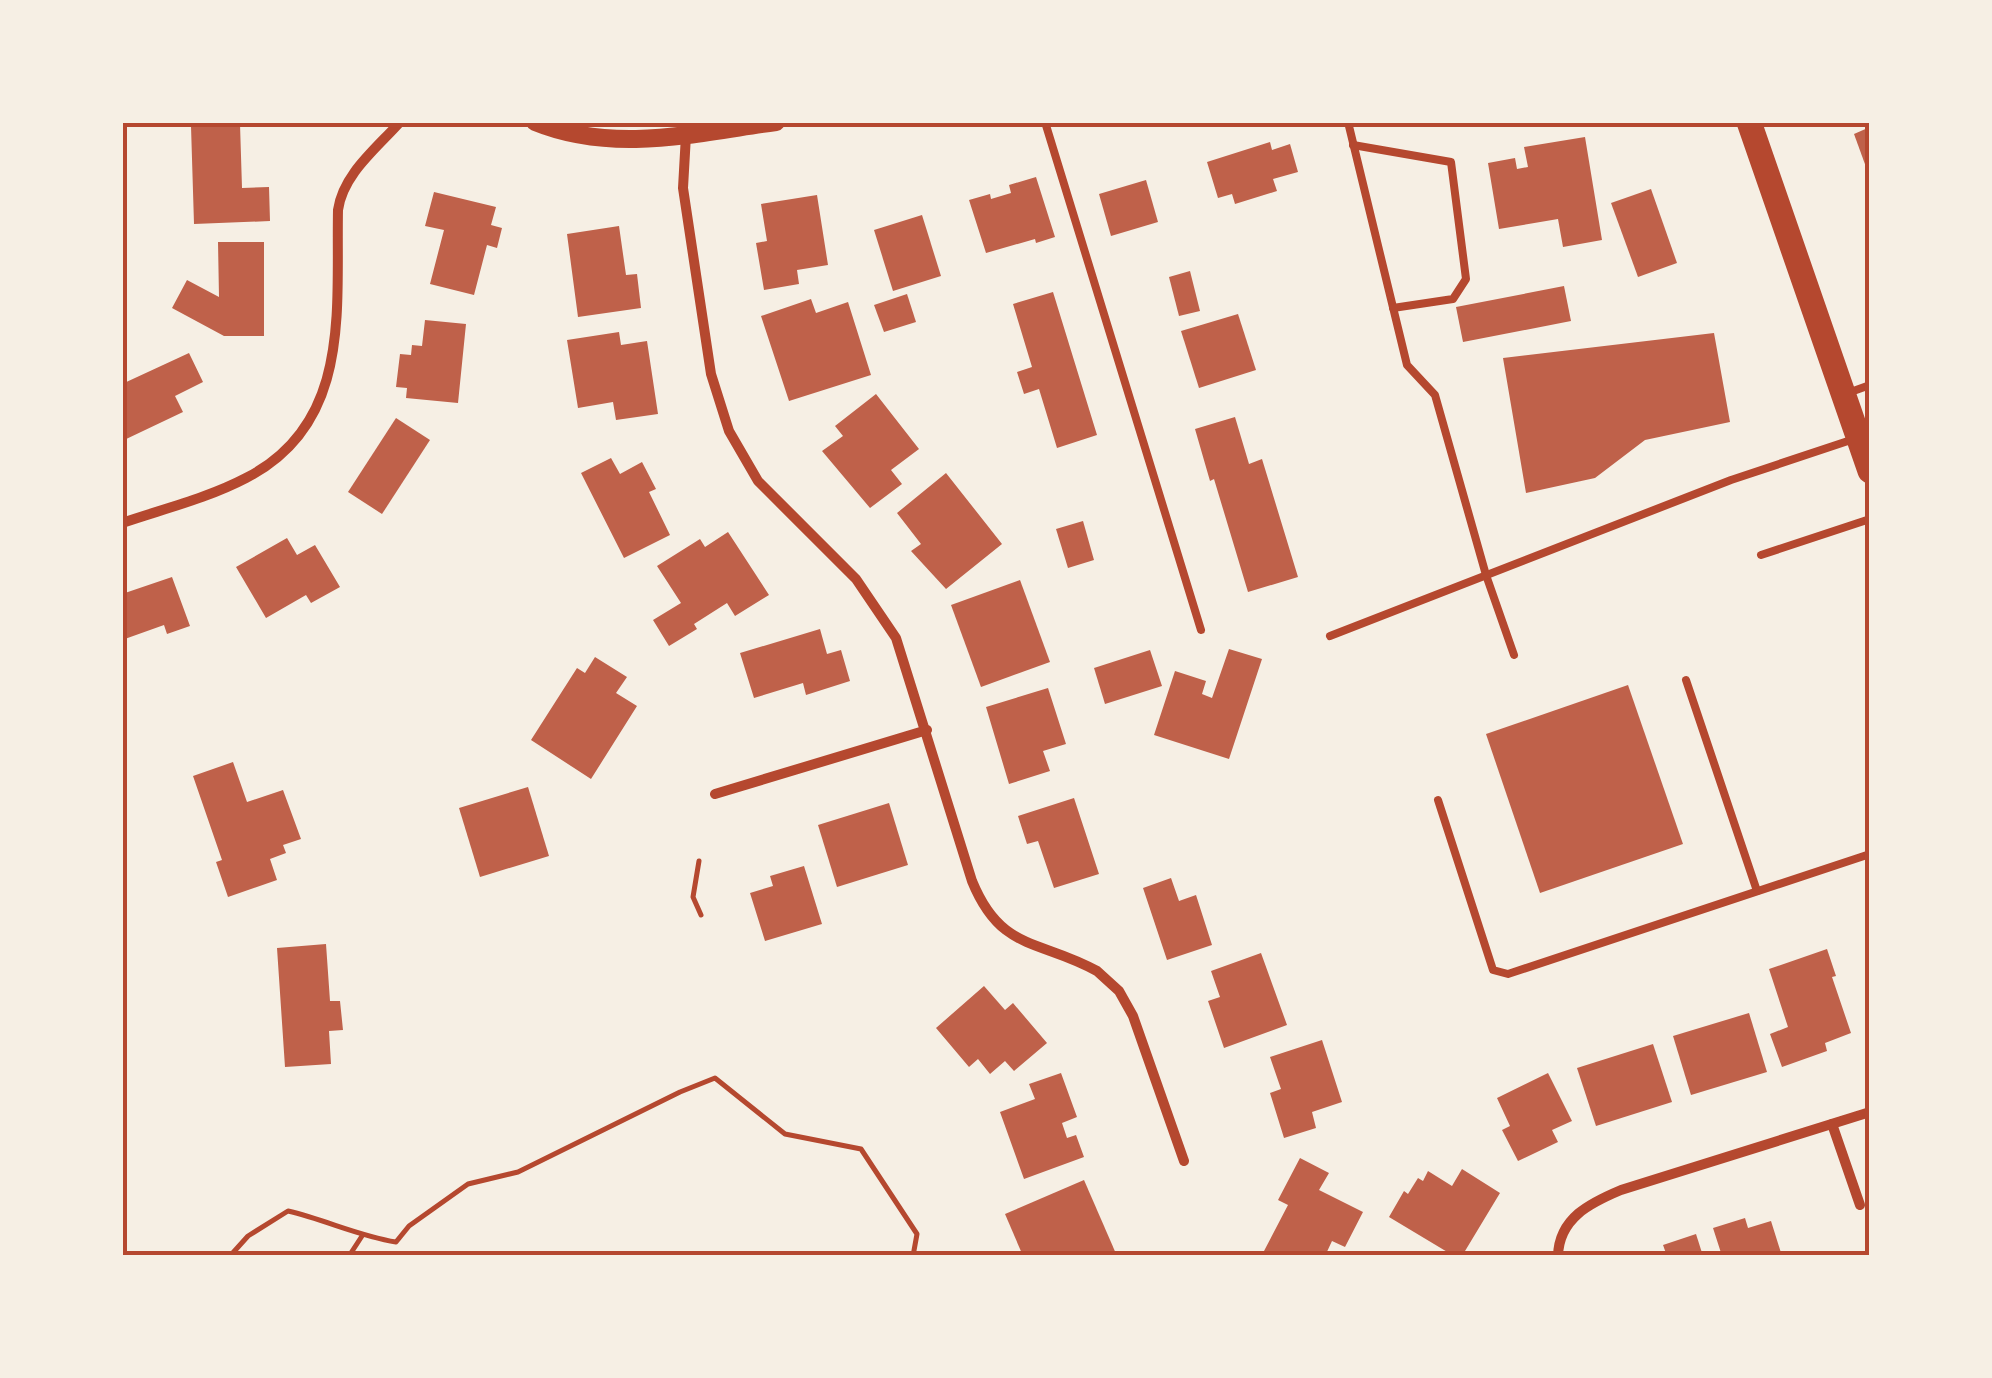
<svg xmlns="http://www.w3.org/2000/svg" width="1992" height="1378" viewBox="0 0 1992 1378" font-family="'Exo 2',sans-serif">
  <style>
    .building { fill: #bf614a }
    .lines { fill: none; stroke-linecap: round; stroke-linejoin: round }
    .path { stroke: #b5482f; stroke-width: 5 }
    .service { stroke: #b5482f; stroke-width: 8 }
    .minor { stroke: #b5482f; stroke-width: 10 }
    .tertiary { stroke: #b5482f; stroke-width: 18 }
    .primary { stroke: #b5482f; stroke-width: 25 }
    .neatline { fill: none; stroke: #b5482f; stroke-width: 4 }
  </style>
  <rect width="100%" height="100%" fill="#f6efe4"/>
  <g class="building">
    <path d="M240,124L242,188L269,187L270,221L194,224L191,126Z"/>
    <path d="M1870,127V178L1854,134Z"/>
    <path d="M1585,137L1602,240L1563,247L1558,219L1499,229L1488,163L1515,158L1517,169L1528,167L1524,147Z"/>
    <path d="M1270,142L1272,150L1290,144L1298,172L1273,179L1277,191L1235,204L1232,194L1218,198L1207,162Z"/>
    <path d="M1036,177L1055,237L1036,243L1035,239L986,253L969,200L990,194L991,199L1011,193L1009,185Z"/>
    <path d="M1146,180L1158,222L1111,236L1099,194Z"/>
    <path d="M1651,189L1677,263L1638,277L1611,203Z"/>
    <path d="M434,192L496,207L491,225L502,228L497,248L487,245L474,295L430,284L444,230L425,226Z"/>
    <path d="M817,195L828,265L797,270L799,284L764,290L756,243L767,241L761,204Z"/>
    <path d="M922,215L941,276L893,291L874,230Z"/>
    <path d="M619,226L626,275L637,274L641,308L578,317L567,234Z"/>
    <path d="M218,242H264V336H224L172,308L187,280L219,297Z"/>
    <path d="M1190,271L1200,311L1179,316L1169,277Z"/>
    <path d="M1564,286L1571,321L1463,342L1456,307Z"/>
    <path d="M1053,292L1097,435L1057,448L1039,389L1024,394L1017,372L1032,367L1013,304Z"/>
    <path d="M907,294L916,322L884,332L874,305Z"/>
    <path d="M811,299L816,313L848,302L871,375L789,401L761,316Z"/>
    <path d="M1238,314L1256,370L1199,388L1181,331Z"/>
    <path d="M425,320L466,324L458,403L406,398L407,388L396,387L400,354L411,355L412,345L422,346Z"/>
    <path d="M619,332L621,345L647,341L658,414L616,420L613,402L578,408L567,340Z"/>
    <path d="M1714,333L1730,422L1645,440L1595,478L1526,493L1503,358Z"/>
    <path d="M189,353L203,382L175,396L183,412L122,441V384Z"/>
    <path d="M876,394L919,449L891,470L902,484L870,508L822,451L843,436L835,426Z"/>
    <path d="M1235,417L1249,464L1262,459L1298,577L1248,592L1214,479L1210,481L1195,429Z"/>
    <path d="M396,418L430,440L382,514L348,492Z"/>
    <path d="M611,458L620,474L642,462L656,489L649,492L670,535L624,558L581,473Z"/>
    <path d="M946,473L1002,544L946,589L911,551L921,544L897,513Z"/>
    <path d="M1083,521L1094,560L1068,568L1056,529Z"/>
    <path d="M728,532L769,595L735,616L727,603L694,624L697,629L669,646L653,620L681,603L657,566L700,539L705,547Z"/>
    <path d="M287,538L297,555L315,545L340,587L311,603L306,595L266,618L236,567Z"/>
    <path d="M172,577L190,626L167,634L164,625L122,640V594Z"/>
    <path d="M1020,580L1050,662L981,687L951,605Z"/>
    <path d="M820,629L827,654L841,650L850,681L806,695L803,683L754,698L740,653Z"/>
    <path d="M1229,649L1262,659L1229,759L1154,735L1175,671L1206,681L1202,694L1212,698Z"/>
    <path d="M1150,650L1162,686L1105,704L1094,668Z"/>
    <path d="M595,657L627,677L616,693L637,706L591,779L531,740L577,668L585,673Z"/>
    <path d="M1628,685L1683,844L1540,893L1486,734Z"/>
    <path d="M1048,688L1066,744L1043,751L1050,771L1009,784L986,707Z"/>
    <path d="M233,762L247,802L283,790L301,839L283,845L286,853L270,859L277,880L228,897L216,862L222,860L193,776Z"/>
    <path d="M528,787L549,856L480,877L459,808Z"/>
    <path d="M1074,798L1099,874L1054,888L1038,841L1027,844L1018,816Z"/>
    <path d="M889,803L908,865L837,887L818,825Z"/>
    <path d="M804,866L822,924L765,941L750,893L773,886L770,876Z"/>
    <path d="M1171,878L1179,901L1196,895L1212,945L1167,960L1143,888Z"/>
    <path d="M326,944L330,1001H340L343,1030L329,1031L331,1064L285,1067L277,948Z"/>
    <path d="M1827,949L1836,976L1832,977L1851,1033L1825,1043L1827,1051L1782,1067L1770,1034L1788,1027L1769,969Z"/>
    <path d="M1261,953L1287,1025L1224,1048L1208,1001L1220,997L1211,971Z"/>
    <path d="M984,986L1005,1010L1013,1003L1047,1043L1014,1071L1005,1061L990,1074L978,1059L969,1067L936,1028Z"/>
    <path d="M1749,1013L1767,1072L1691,1095L1673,1036Z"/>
    <path d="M1322,1040L1342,1102L1312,1112L1316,1128L1284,1138L1270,1093L1281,1089L1270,1057Z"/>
    <path d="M1653,1044L1672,1102L1596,1126L1577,1068Z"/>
    <path d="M1061,1073L1077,1117L1062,1123L1067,1138L1076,1135L1084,1157L1024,1179L1000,1112L1035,1099L1029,1084Z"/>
    <path d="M1548,1073L1572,1121L1552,1130L1558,1142L1518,1161L1502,1130L1510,1126L1497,1098Z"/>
    <path d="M1300,1158L1329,1173L1319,1190L1363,1212L1345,1247L1332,1241L1325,1256H1273L1264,1251L1288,1205L1278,1200Z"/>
    <path d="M1462,1169L1500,1193L1462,1256H1454L1389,1217L1404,1191L1408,1194L1418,1178L1423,1181L1428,1171L1452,1186Z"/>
    <path d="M1084,1180L1117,1256H1023L1005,1214Z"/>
    <path d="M1745,1218L1748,1228L1771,1221L1782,1256H1722L1713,1228Z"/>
    <path d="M1696,1234L1703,1256H1667L1663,1245Z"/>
  </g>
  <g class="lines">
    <g class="path">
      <path d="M699,861L693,897L701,915"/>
      <path d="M230,1256L248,1236L288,1211C326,1220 359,1236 396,1242L409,1226L468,1184L518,1172L680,1092L715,1078L785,1134L861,1149L917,1234L913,1256"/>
      <path d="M349,1256L362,1236"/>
    </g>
    <g class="service">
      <path d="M1045,122L1201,630"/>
      <path d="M1348,122L1407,365L1435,395L1486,575L1514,655"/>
      <path d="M1353,145L1451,162L1466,279L1453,299L1393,308"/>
      <path d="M1845,394L1870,385"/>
      <path d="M1761,555L1870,519"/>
      <path d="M1330,636L1731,480L1854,439"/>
      <path d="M1686,680L1757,891"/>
      <path d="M1438,800L1493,970L1508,974L1870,854"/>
    </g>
    <g class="minor">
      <path d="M686,135L683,188L711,374L729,431L758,481L856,579L896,638L972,881C1001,952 1039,939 1097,971L1119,991L1133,1016L1184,1161"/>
      <path d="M122,523C163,509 208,498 246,478C352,424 336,310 338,210C343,174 377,148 400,122"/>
      <path d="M715,794L927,730"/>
      <path d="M1832,1124L1860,1205"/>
      <path d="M1558,1256C1559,1218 1590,1203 1621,1190L1870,1112"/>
    </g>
    <path class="tertiary" d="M535,122C613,154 696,133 776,122"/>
    <path class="primary" d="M1749,122L1870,471"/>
  </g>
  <rect width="1992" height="1378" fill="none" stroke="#f6efe4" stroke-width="250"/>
  <rect x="125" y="125" width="1742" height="1128" class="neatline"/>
</svg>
